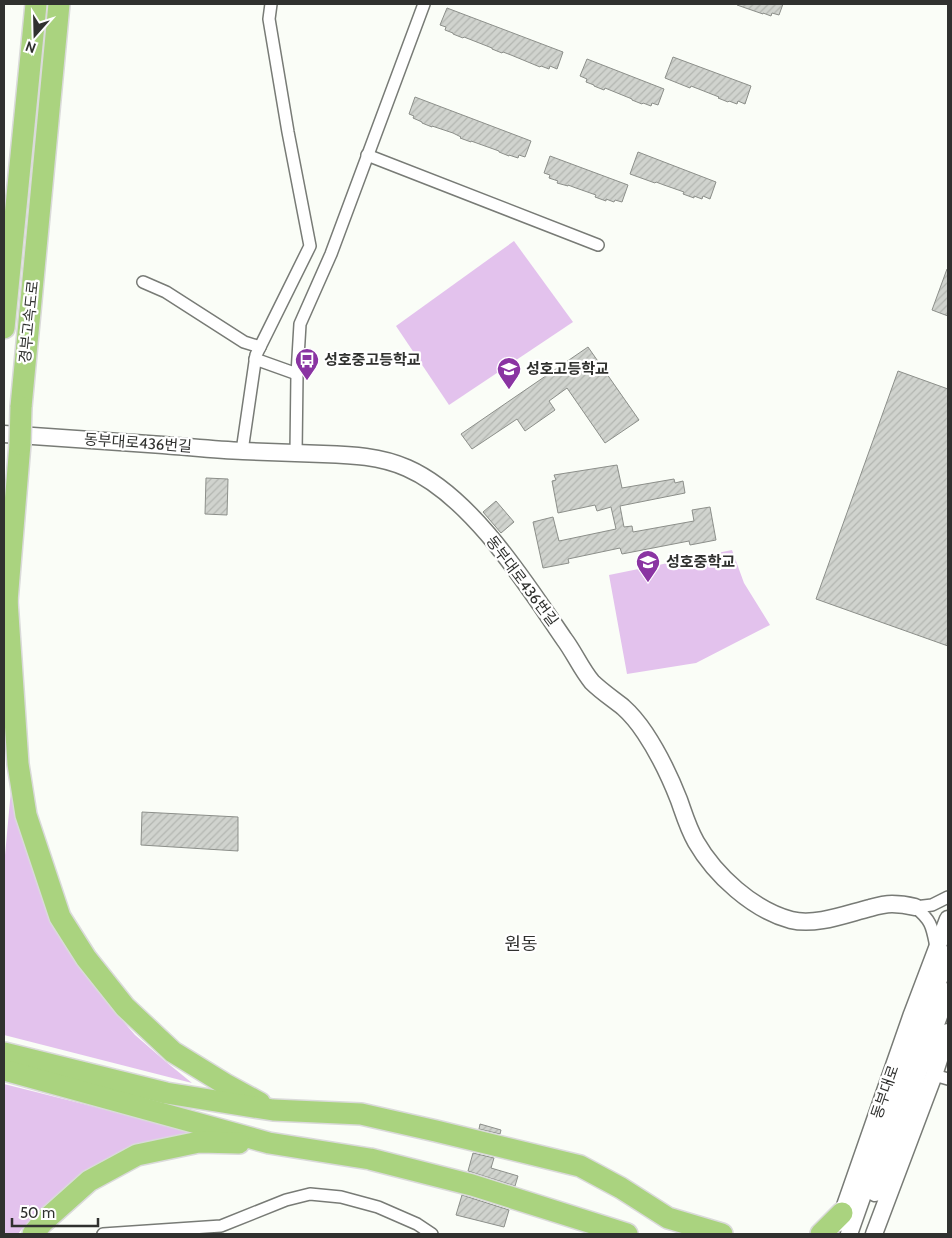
<svg xmlns="http://www.w3.org/2000/svg" width="952" height="1238" viewBox="0 0 952 1238" font-family="Cabin,'Noto Sans KR',sans-serif">
  <style>
    .grass { fill: #e3c2ed }
    .building { fill: url(#building-hatch); stroke: #8c8f8a }
    .lines { fill: none; stroke-linecap: round; stroke-linejoin: round }
    .street-casing { stroke: #787b76; stroke-width: 14 }
    .secondary-casing { stroke: #787b76; stroke-width: 19 }
    .highway-casing { stroke: #dadada; stroke-width: 24 }
    .street { stroke: #fff; stroke-width: 11 }
    .secondary { stroke: #fff; stroke-width: 16 }
    .highway { stroke: #aad37f; stroke-width: 21 }
    .highway-bridge-casing { stroke: #dadada; stroke-width: 24; stroke-linecap: butt }
    .highway-bridge { stroke: #aad37f; stroke-width: 21 }
    .labels { text-anchor: middle; stroke-width: 4.5; stroke-linejoin: round; paint-order: stroke }
    .street-label { font-size: 15px; fill: #30312f; stroke: #fff }
    .poi-label { font-size: 15px; font-weight: bold; fill: #30312f; stroke: #fff; text-anchor: start }
    .quarter-label { font-size: 18px; fill: #30312f; stroke: #fff }
  </style>
  <defs>
    <pattern id="building-hatch" width="6" height="6" patternUnits="userSpaceOnUse" patternTransform="scale(1.25)"><rect width="6" height="6" fill="#d0d3ce"/><path d="M-1 1l2-2M0 6l6-6M5 7l2-2" fill="none" stroke="#b3b6b1"/></pattern>
  </defs>
  <rect width="100%" height="100%" fill="#fafdf7"/>
  <g class="grass">
    <path d="M514,241L573,322L449,405L396,326Z"/>
    <path d="M732,550L744,583L770,625L696,663L627,674L609,575Z"/>
    <path d="M12,779L72,953L104,999L135,1035L165,1061L192,1083L4,1035V866Z"/>
    <path d="M4,1084L183,1129L192,1133L122,1152L67,1185L21,1230L18,1234H4Z"/>
  </g>
  <g class="building">
    <path d="M738,4H783L779,15L772,13L771,16L763,13V14L737,5Z"/>
    <path d="M447,8L563,52L557,69L550,66L549,69L541,66L540,67L511,55L503,52L502,53L492,49V48L464,37L463,38L453,34V33L445,30L446,27L440,25Z"/>
    <path d="M673,57L751,86L745,104L738,101L737,104L729,101L728,102L718,98L719,97L691,86L690,88L665,78Z"/>
    <path d="M587,59L664,89L658,105L652,103L651,106L643,103L642,104L632,100V99L605,88L604,90L594,86V85L586,82L587,79L580,76Z"/>
    <path d="M415,97L531,141L525,157L519,155L518,158L509,155V156L499,152V151L471,141V142L460,138L461,137L453,133L432,126V127L422,123V122L413,118L414,116L409,114Z"/>
    <path d="M638,152L716,182L710,199L703,196L702,199L694,196V198L683,194L684,192L664,185L656,182L655,183L630,174Z"/>
    <path d="M550,156L628,185L622,202L615,200L614,202L606,199V201L595,197L596,195L576,188L568,185V186L557,183L558,181L549,178L550,175L544,173Z"/>
    <path d="M947,269H948V316L932,310Z"/>
    <path d="M588,347L639,420L605,443L567,388L549,401L555,410L525,431L517,419L472,449L461,434Z"/>
    <path d="M898,371L948,389V646L816,599Z"/>
    <path d="M617,465L622,488L674,479L675,483L683,481L685,493L620,506L624,527L632,526L633,532L694,521L692,510L710,507L716,540L690,545L689,541L622,554L620,548L568,559L569,563L543,568L533,522L553,517L559,541L616,529L611,507L597,511L595,505L558,513L552,481L556,480L554,475Z"/>
    <path d="M206,478L228,479L227,515L205,514Z"/>
    <path d="M496,501L514,522L501,533L483,512Z"/>
    <path d="M142,812L238,817V851L141,845Z"/>
    <path d="M480,1124L501,1130L500,1134L479,1129Z"/>
    <path d="M473,1153L494,1158L491,1168L518,1176L515,1186L468,1171Z"/>
    <path d="M462,1195L509,1210L504,1227L456,1215Z"/>
  </g>
  <g class="lines">
    <g class="street-casing">
      <g id="street">
        <path d="M367,155L598,245"/>
        <path d="M143,282L166,292L244,342L260,347"/>
        <path d="M255,359L297,374"/>
        <path d="M242,451L256,355L310,246L288,132L269,19L271,4"/>
        <path d="M296,453L297,374L300,324L331,254L424,4"/>
        <path d="M936,947C932,927 932,921 915,907L932,905L948,897"/>
        <path d="M934,1075L948,1079"/>
        <path d="M103,1234L221,1226L286,1200L310,1194L341,1197L378,1207L417,1224L432,1234"/>
      </g>
    </g>
    <g class="secondary-casing">
      <g id="secondary">
        <path d="M4,434C57,438 110,441 163,445C190,447 217,450 243,451C270,452 297,453 323,454C352,455 380,456 407,468C471,496 525,582 564,639C574,652 581,669 592,682C601,691 613,699 623,707C632,715 639,724 645,733C659,754 670,777 679,800C684,814 688,828 696,842C715,875 753,910 791,920C816,926 846,914 870,908C877,906 885,904 892,904C900,904 907,905 915,907"/>
        <path d="M875,1193L948,991"/>
        <path d="M839,1223L912,1014L948,919"/>
        <path d="M849,1234L948,954"/>
        <path d="M874,1234L934,1075L948,1032"/>
      </g>
    </g>
    <g class="highway-casing">
      <g id="highway">
        <path d="M4,328L36,4"/>
        <path d="M21,407L59,4"/>
        <path d="M7,600L18,764L26,815L60,917L86,958L125,1007L173,1052L225,1084L260,1103"/>
        <path d="M6,614L20,444"/>
        <path d="M4,1053L166,1093L273,1110L361,1114L436,1131L580,1166L621,1188L668,1218L722,1234"/>
        <path d="M4,1070L269,1143L370,1159L472,1185L627,1234"/>
        <path d="M33,1234L42,1223L89,1181L137,1155L199,1142L239,1143"/>
        <path d="M821,1234L842,1213"/>
      </g>
    </g>
    <use href="#street" class="street"/>
    <use href="#secondary" class="secondary"/>
    <use href="#highway" class="highway"/>
    <g class="highway-bridge-casing">
      <path id="highway-bridge" d="M20,444L21,407"/>
    </g>
    <use href="#highway-bridge" class="highway-bridge"/>
  </g>
  <defs>
    <g id="bus-pin" transform="scale(1.25)"><path d="M0 17L-7.5 6A9.5 9.5 0 1 1 7.5 6Z" fill="#8a34a2" stroke="#fff"/><path d="M-5-6H5V4H4V6H2V4H-2V6H-4V4H-5ZM-3.5-4V0h7V-4ZM-3.5 1.2v1.5H-2V1.2ZM2 1.2v1.5H3.5V1.2Z" fill="#fff"/></g>
    <g id="school-pin" transform="scale(1.25)"><path d="M0 17L-7.5 6A9.5 9.5 0 1 1 7.5 6Z" fill="#8a34a2" stroke="#fff"/><path d="M0-5L7-2L0 1L-7-2ZM-4 1L0 2.5L4 1V4Q0 6-4 4Z" fill="#fff"/></g>
  </defs>
  <g fill-rule="evenodd">
    <use href="#bus-pin" x="307" y="360"/>
    <use href="#school-pin" x="509" y="369"/>
    <use href="#school-pin" x="648" y="562"/>
  </g>
  <g class="labels">
    <g class="street-label">
      <text transform="translate(29 322) rotate(-84)" y="5">경부고속도로</text>
      <text transform="translate(138 443) rotate(4)" y="5">동부대로436번길</text>
      <text transform="translate(522 581) rotate(53)" y="5">동부대로436번길</text>
      <text transform="translate(885 1092) rotate(-71)" y="5">동부대로</text>
    </g>
    <g class="poi-label">
      <text x="324" y="365">성호중고등학교</text>
      <text x="526" y="374">성호고등학교</text>
      <text x="666" y="567">성호중학교</text>
    </g>
    <g class="quarter-label">
      <text x="521" y="950">원동</text>
    </g>
  </g>
  <rect width="952" height="1238" fill="none" stroke="#30312f" stroke-width="10"/>
  <g transform="translate(35 35) rotate(200)" stroke="#ffffff" stroke-width="4" paint-order="stroke">
  <path d="M0-4L9 19L0 12L-9 19Z" fill="#30312f"/>
  <text y="-8" font-size="14" font-weight="bold" text-anchor="middle" fill="#30312f">N</text>
  </g>
  <path d="M12 1218v8h86v-8" fill="none" stroke="#30312f" stroke-width="2.5"/>
  <text x="20" y="1218" font-size="15" fill="#30312f" stroke="#ffffff" stroke-width="4" paint-order="stroke">50 m</text>
</svg>
